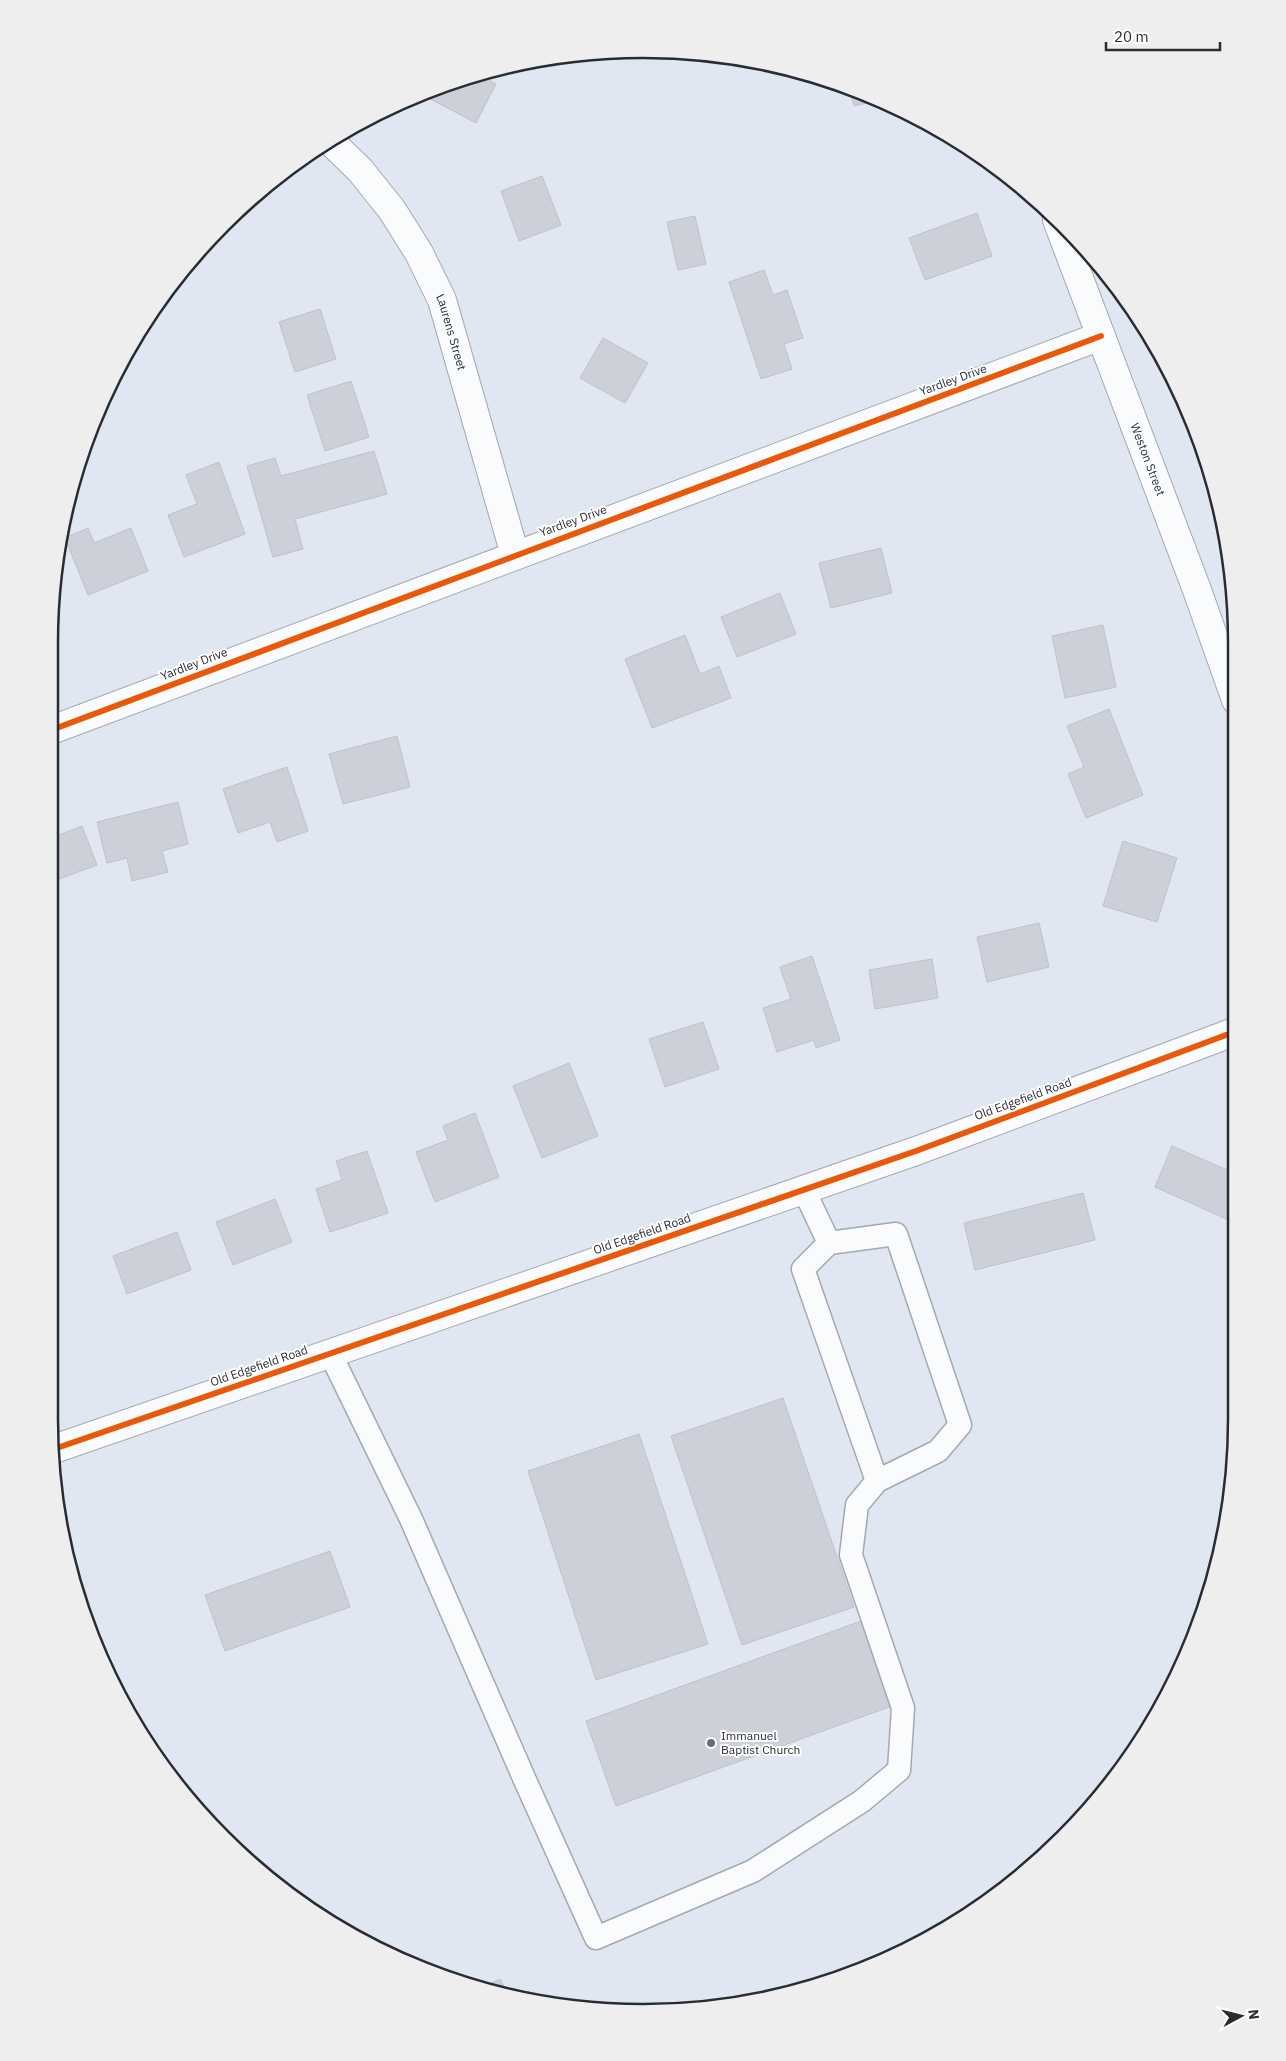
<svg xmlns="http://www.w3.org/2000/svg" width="1286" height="2061" viewBox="0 0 1286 2061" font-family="'IBM Plex Sans',sans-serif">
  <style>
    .building { fill: #cdd0d8; stroke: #bec1c9 }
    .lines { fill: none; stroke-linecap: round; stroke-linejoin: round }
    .lane-casing { stroke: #a3a8b1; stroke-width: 25 }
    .street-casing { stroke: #a3a8b1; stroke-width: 30 }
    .secondary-casing { stroke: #a3a8b1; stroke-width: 30 }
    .lane { stroke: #fafbfd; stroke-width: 22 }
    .street { stroke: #fafbfd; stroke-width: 28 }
    .secondary { stroke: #fafbfd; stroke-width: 28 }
    .cycleway-casing { stroke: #fff; stroke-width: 9 }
    .cycleway { stroke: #e8590c; stroke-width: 6 }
    .poi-dot { fill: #696d76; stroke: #fff; stroke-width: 2 }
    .labels { text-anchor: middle; stroke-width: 4; stroke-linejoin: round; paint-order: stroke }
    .street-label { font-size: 12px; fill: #282c33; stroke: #fff }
    .poi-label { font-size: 12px; fill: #282c33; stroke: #fff; text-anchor: start }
    .rim { fill: none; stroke: #282c33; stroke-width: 2.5 }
  </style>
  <rect width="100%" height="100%" fill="#e1e7f2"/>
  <g class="building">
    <path d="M478,74L496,84L476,123L421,94L452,80Z"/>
    <path d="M850,89L879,100L854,106Z"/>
    <path d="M542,176L561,225L519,241L501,191Z"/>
    <path d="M977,213L992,256L925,280L909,238Z"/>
    <path d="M695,216L706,264L678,270L667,222Z"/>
    <path d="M764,270L773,295L787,290L803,338L784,344L792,369L761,379L729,282Z"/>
    <path d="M320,309L336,359L295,372L279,322Z"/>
    <path d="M603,338L648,363L625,403L580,378Z"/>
    <path d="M351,381L369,437L325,451L307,395Z"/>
    <path d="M374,451L387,494L295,519L303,549L273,557L247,466L275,458L281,476Z"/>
    <path d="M219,462L245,534L184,557L168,515L197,504L186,475Z"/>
    <path d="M88,528L94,543L131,528L148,571L88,595L65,538Z"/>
    <path d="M881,548L892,593L831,608L819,563Z"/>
    <path d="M780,593L796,634L737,657L721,617Z"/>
    <path d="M1103,625L1116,687L1065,698L1052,636Z"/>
    <path d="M685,635L700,674L719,666L731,698L652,728L625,659Z"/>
    <path d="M1109,709L1143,795L1086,818L1068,774L1084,767L1067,726Z"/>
    <path d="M397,736L410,787L343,804L329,754Z"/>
    <path d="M287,767L308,831L277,842L270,822L238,833L223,789Z"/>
    <path d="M178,802L188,844L162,851L168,872L132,881L127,858L107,863L97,822Z"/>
    <path d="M82,826L97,865L54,881V837Z"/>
    <path d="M1123,841L1177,858L1157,922L1103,906Z"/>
    <path d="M1039,923L1049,967L987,982L977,937Z"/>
    <path d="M812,956L840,1040L816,1048L814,1040L777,1052L763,1008L791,999L780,967Z"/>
    <path d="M932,959L938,998L875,1009L869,970Z"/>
    <path d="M703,1022L719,1069L665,1087L649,1039Z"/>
    <path d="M569,1063L598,1136L542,1158L513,1086Z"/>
    <path d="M475,1113L499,1177L435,1202L416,1152L448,1140L443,1126Z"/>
    <path d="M1172,1146L1234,1173L1233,1222L1155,1187Z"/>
    <path d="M367,1151L388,1213L330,1232L316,1189L342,1180L336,1161Z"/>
    <path d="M1083,1193L1095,1240L975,1270L964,1223Z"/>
    <path d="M275,1199L292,1242L233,1265L216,1222Z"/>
    <path d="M177,1232L191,1270L127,1294L113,1256Z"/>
    <path d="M783,1398L854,1607L742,1645L671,1436Z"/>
    <path d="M639,1434L708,1644L596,1680L528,1471Z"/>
    <path d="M330,1551L350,1607L225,1651L205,1595Z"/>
    <path d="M861,1621L892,1706L616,1806L586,1721Z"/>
    <path d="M500,1979L509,1996L481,1988Z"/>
    <path d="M529,1991L533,2001L515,1998Z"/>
  </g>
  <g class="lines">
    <g class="lane-casing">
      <g id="lane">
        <path d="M804,1190L829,1243L803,1269L877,1481L938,1451L960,1425L896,1234L829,1243"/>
        <path d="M330,1353L411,1519L524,1778L596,1938L753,1871L862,1801L899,1770L903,1708L851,1555L857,1505L877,1481"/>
      </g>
    </g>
    <g class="street-casing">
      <g id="street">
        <path id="s1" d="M329,140L360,170L392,210L419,253L442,300L515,555"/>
        <path id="s2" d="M1057,220L1197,590L1236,700"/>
        <path d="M54,729L1101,336"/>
      </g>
    </g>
    <g class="secondary-casing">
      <path id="secondary" d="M54,1449L916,1151L1234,1032"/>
    </g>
    <use href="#lane" class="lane"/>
    <use href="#street" class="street"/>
    <use href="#secondary" class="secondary"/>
    <g class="cycleway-casing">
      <g id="cycleway">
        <path d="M54,729L1101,336"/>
        <path d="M54,1449L916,1151L1234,1032"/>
      </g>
    </g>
    <use href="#cycleway" class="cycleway"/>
  </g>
  <circle class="poi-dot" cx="711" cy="1743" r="5"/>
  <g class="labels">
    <g class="street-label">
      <text dy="4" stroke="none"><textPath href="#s1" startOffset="231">Laurens Street</textPath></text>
      <text transform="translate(953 380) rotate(-20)" y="4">Yardley Drive</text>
      <text dy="4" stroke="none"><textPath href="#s2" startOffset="256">Weston Street</textPath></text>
      <text transform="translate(573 521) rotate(-20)" y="4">Yardley Drive</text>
      <text transform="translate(194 664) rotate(-21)" y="4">Yardley Drive</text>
      <text transform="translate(1023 1099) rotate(-20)" y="4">Old Edgefield Road</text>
      <text transform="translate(642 1234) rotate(-19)" y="4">Old Edgefield Road</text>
      <text transform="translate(259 1366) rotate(-19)" y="4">Old Edgefield Road</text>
    </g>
    <g class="poi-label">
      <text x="721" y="1740">Immanuel<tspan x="721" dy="14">Baptist Church</tspan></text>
    </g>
  </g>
  <path d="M0 0H1286V2061H0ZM643 58H643A585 585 0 0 1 1228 643V1419A585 585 0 0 1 643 2004H643A585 585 0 0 1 58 1419V643A585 585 0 0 1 643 58Z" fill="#eeeeef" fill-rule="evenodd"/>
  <path class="rim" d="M643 58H643A585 585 0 0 1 1228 643V1419A585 585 0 0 1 643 2004H643A585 585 0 0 1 58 1419V643A585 585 0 0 1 643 58Z"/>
  <g transform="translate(1241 2016) rotate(83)" stroke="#ffffff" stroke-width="4" paint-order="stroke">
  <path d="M0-4L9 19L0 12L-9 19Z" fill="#282c33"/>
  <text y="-8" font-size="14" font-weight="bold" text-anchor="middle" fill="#282c33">N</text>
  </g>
  <path d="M1106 42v8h114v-8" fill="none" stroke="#282c33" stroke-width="2.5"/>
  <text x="1114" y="42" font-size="15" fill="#282c33" stroke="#ffffff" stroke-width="4" paint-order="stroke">20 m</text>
</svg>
